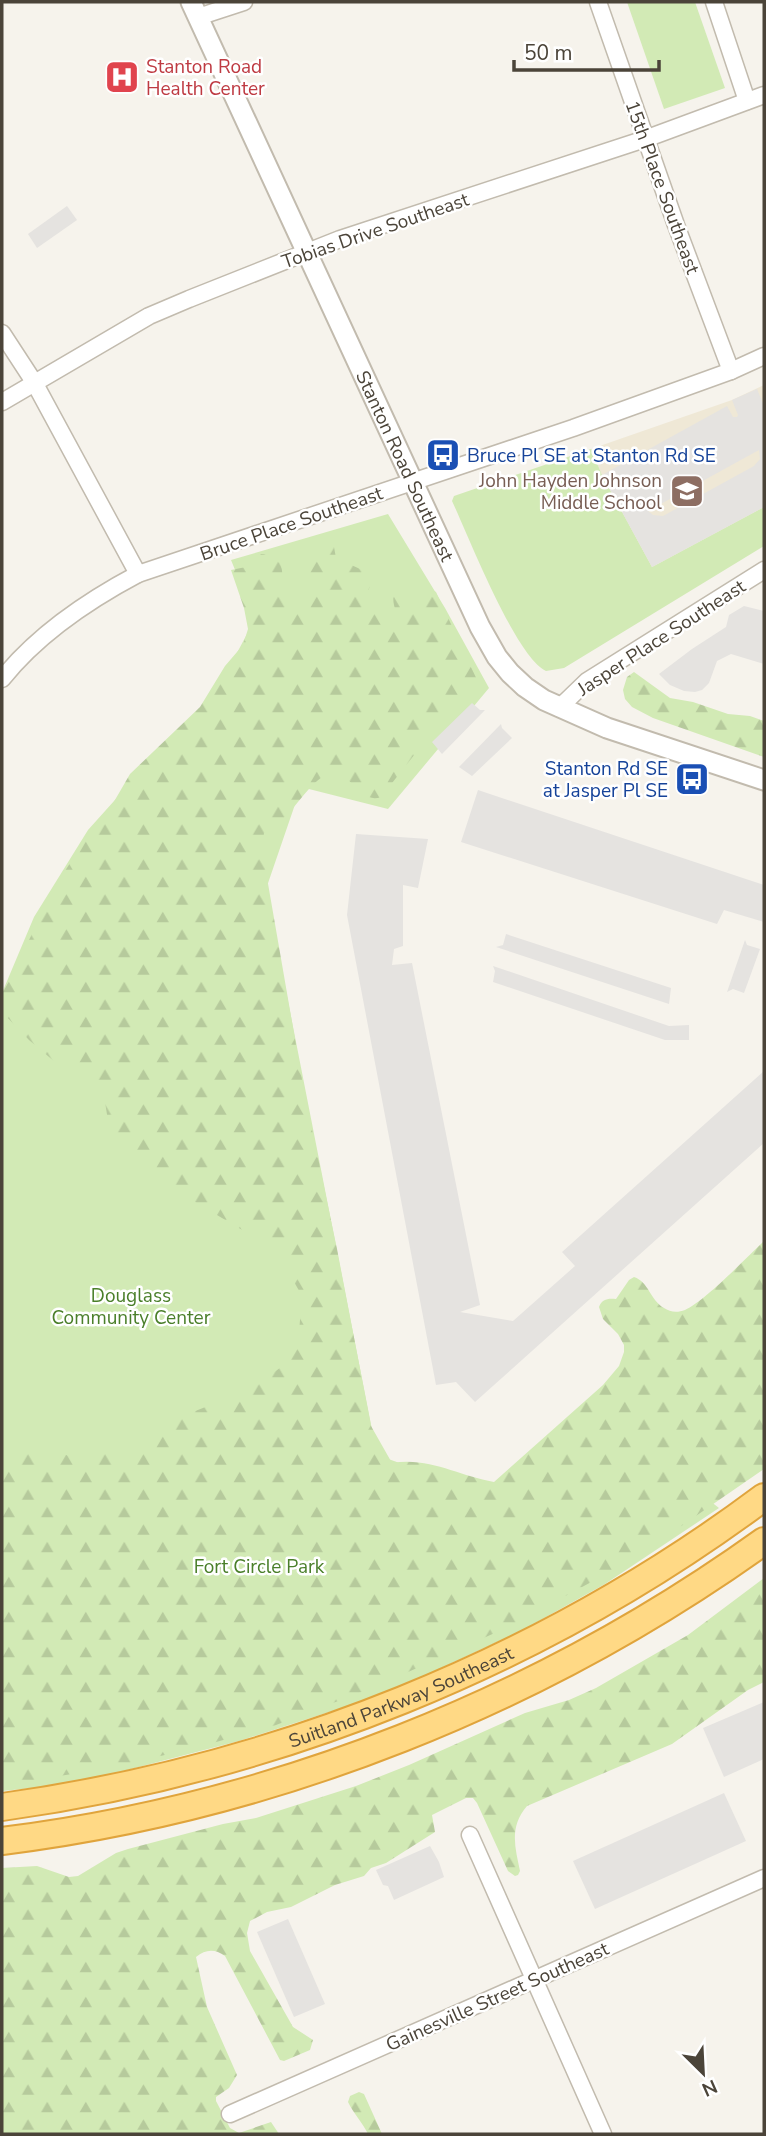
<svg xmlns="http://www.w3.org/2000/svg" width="766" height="2136" viewBox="0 0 766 2136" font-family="'Nunito Sans',sans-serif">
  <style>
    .education { fill: #efe8d6 }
    .green { fill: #d2eab5 }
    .forest { fill: url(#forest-firs) }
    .parking { fill: #e5e3e0; fill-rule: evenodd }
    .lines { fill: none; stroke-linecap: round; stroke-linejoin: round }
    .minor-casing { stroke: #c2bbae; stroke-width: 19 }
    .tertiary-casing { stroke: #c2bbae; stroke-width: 23 }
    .trunk-casing { stroke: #e0a43c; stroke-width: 30 }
    .minor { stroke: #fff; stroke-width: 16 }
    .tertiary { stroke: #fff; stroke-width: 19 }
    .trunk { stroke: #ffd985; stroke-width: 26 }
    .labels { text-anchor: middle; stroke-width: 5; stroke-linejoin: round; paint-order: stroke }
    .health-label { font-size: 19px; fill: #be3a42; stroke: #fff; text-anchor: start }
    .street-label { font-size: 19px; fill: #4b4439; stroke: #fff }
    .transit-label { font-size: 19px; fill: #164399; stroke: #fff; text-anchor: start }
    .education-label { font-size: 19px; fill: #785e54; stroke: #fff; text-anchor: end }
    .park-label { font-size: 19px; fill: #4a7f2a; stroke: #fff }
  </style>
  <defs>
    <pattern id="forest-firs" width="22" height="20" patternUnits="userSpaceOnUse" patternTransform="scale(1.75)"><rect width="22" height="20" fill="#d2eab5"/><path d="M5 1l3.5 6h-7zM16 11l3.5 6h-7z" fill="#b6ca9c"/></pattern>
  </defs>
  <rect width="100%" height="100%" fill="#f6f3ec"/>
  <path class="education" d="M764,385V507L652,567L602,475L591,449L732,400Z"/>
  <g class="green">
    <path d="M627,2H695L725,88L664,109Z"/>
    <path d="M591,449L602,475L652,567L764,507V546L564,668L546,671C515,656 469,537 452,501L454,496Z"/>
    <path d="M388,514L445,608L489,688L388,809L301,787L266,889L377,1455L493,1496L589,1406L719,1508L605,1584L521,1631L385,1694L239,1741L73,1784L2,1791V993L34,917L88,830L158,752L214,696L255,619L231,560Z"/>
  </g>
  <g class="forest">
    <path d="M326,539L334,547L336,558C345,565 372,568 370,584C370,590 365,594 364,600L379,611L390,625H397C399,614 391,605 394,594L400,593L406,597L421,616L425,614V588L428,587L436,592L479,684L478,687L426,740L381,797C359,805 351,769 329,774C315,777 297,805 286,816C280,823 272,827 264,833L262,849L304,1091L337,1249L371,1426L392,1463C431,1457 458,1476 494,1482L603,1385L619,1366L624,1352V1345L618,1334L603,1319L599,1307C602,1299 608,1298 616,1299L629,1280L634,1277C649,1282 650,1300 664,1308C670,1312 677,1313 685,1310C705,1301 746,1258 764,1241V1469L632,1560L508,1627L377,1686L276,1725L195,1748L104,1769L2,1785V1460C24,1452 53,1445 74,1459L82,1451L134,1450L170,1421L251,1389L284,1365L299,1332L302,1296L284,1264L244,1231L156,1179L118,1146L110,1133L105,1102L93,1081L81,1070L55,1062L29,1040L2,1012V994L59,880L82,845L108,812L130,774L200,707L225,666L243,645L248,629L244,608L231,570L251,566L261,554C296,555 273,589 291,599C312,610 305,565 310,557L320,556L322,540Z"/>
    <path d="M634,672L670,698L693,702L728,714L750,716L764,721V757L653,718L632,707L625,699L623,690L627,677Z"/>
    <path d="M764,1578V1682L748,1690L672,1744L527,1806C509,1827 515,1847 520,1871L518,1875L515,1876L508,1871L477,1803L473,1798H466L432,1815L435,1832L386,1863L371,1868L364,1876L335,1885L291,1907L267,1912L250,1921L247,1933L250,1951L293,2027L313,2040L310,2050L284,2061L280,2060L225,1956C215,1949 206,1949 196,1957L207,2007L237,2075L229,2088L216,2097V2101L230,2128L239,2133L271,2122L279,2134H2V1868L37,1866L69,1877L78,1876L116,1853L128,1849L223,1824L256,1818L356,1786L409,1765L525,1713L569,1700L596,1688L688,1635Z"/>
    <path d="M359,2092L364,2094L382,2134H368C363,2123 353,2113 348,2102L350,2096Z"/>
  </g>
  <g class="parking">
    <path d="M67,206L77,220L37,248L28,234Z"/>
    <path d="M757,389L764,406V507L652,567L602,475L727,406L733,417H737L738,415L732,400ZM759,450L760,459L754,466L663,516L653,515L648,511Z"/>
    <path d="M744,606L764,611V664L731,654L717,661L709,683L702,690L695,692L684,691L670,685L659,674L692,649L726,627L729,615Z"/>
    <path d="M472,703L480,710H485L442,754L432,742Z"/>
    <path d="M501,724L502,728L512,738L472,776L459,767Z"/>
    <path d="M478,790L764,885V922L724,910L717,924L461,842Z"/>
    <path d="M356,834L428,839L418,888L403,885V946L394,949L392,965L412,963L480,1305L460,1312L513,1321L575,1266L562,1252L764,1071V1143L475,1402L456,1382L436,1385L347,915Z"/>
    <path d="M506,934L671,988L669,1004L496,947L503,945Z"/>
    <path d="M745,940L747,945L760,949L744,993L733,989L727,992Z"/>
    <path d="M493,966L669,1026L689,1025V1040H665L493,982L495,971Z"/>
    <path d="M764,1702V1759L724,1777L703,1728Z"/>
    <path d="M724,1793L746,1841L595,1909L573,1861Z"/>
    <path d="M430,1846L439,1862L444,1877L394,1900L388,1886L383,1885L376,1870Z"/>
    <path d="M288,1919L325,2004L294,2017L257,1932Z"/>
  </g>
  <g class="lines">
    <g class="minor-casing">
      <g id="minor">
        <path d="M598,2L676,225L731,371"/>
        <path d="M714,2L747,101"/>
        <path d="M198,17L244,2"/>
        <path d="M2,333L34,382L138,574"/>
        <path d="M2,402L149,316L189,299L340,239L645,139L764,95"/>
        <path d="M2,679C38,634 87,601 138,574L573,428L731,371L764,356"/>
        <path d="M559,708L587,681L764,570"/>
        <path d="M470,1835L603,2134"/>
        <path d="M230,2114L764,1878"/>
      </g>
    </g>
    <g class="tertiary-casing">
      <g id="tertiary">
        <path id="s1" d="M191,2L480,627L497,657L510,673L525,687L544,700L607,728L764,780"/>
      </g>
    </g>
    <g class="trunk-casing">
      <g id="trunk">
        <path id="s2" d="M2,1807C276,1769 542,1663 764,1497"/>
        <path d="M2,1841C275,1807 541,1701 764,1541"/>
      </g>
    </g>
    <use href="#minor" class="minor"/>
    <use href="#tertiary" class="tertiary"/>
    <use href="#trunk" class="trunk"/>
  </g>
  <defs>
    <g id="hospital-square" transform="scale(1.75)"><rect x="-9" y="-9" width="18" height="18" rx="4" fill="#e0444e" stroke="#fff"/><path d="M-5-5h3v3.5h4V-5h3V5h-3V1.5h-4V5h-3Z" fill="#fff"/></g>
    <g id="bus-square" transform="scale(1.75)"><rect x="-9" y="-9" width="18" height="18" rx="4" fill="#1a4fb4" stroke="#fff"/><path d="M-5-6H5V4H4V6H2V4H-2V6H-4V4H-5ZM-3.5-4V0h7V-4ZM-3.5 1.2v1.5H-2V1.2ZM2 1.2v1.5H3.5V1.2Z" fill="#fff"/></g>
    <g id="school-square" transform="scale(1.75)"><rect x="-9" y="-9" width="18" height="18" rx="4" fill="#8d6e63" stroke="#fff"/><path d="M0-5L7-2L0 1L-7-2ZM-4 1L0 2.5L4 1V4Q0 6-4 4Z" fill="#fff"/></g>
  </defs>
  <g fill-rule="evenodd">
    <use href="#hospital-square" x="122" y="77"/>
    <use href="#bus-square" x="443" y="455"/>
    <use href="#school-square" x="687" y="491"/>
    <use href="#bus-square" x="692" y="779"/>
  </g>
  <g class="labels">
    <g class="health-label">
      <text x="146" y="73">Stanton Road<tspan x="146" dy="22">Health Center</tspan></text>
    </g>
    <g class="street-label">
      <text transform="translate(663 187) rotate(70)" y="7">15th Place Southeast</text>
      <text transform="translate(375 230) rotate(-19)" y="7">Tobias Drive Southeast</text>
      <text dy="7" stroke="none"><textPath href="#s1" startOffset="511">Stanton Road Southeast</textPath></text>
      <text transform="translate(291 523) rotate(-19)" y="7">Bruce Place Southeast</text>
      <text transform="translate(661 637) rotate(-33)" y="7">Jasper Place Southeast</text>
      <text dy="7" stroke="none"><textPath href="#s2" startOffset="415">Suitland Parkway Southeast</textPath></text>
      <text transform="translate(497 1996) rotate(-24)" y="7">Gainesville Street Southeast</text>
    </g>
    <g class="transit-label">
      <text x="467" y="462">Bruce Pl SE at Stanton Rd SE</text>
      <text x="668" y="775" text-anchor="end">Stanton Rd SE<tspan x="668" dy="22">at Jasper Pl SE</tspan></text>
    </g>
    <g class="education-label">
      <text x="662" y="487">John Hayden Johnson<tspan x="662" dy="22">Middle School</tspan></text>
    </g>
    <g class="park-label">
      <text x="131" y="1302">Douglass<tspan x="131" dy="22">Community Center</tspan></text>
      <text x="259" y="1573">Fort Circle Park</text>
    </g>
  </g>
  <rect width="766" height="2136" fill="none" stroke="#4b4439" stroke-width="7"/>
  <g transform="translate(703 2073) rotate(156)" stroke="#ffffff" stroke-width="5" paint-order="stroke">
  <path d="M0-5L12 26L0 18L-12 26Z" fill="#4b4439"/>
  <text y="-10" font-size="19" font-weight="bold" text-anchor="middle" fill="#4b4439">N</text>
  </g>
  <path d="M514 60v10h145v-10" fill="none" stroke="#4b4439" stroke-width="3.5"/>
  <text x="524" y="60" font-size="21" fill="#4b4439" stroke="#ffffff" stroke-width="5" paint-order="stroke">50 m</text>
</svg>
